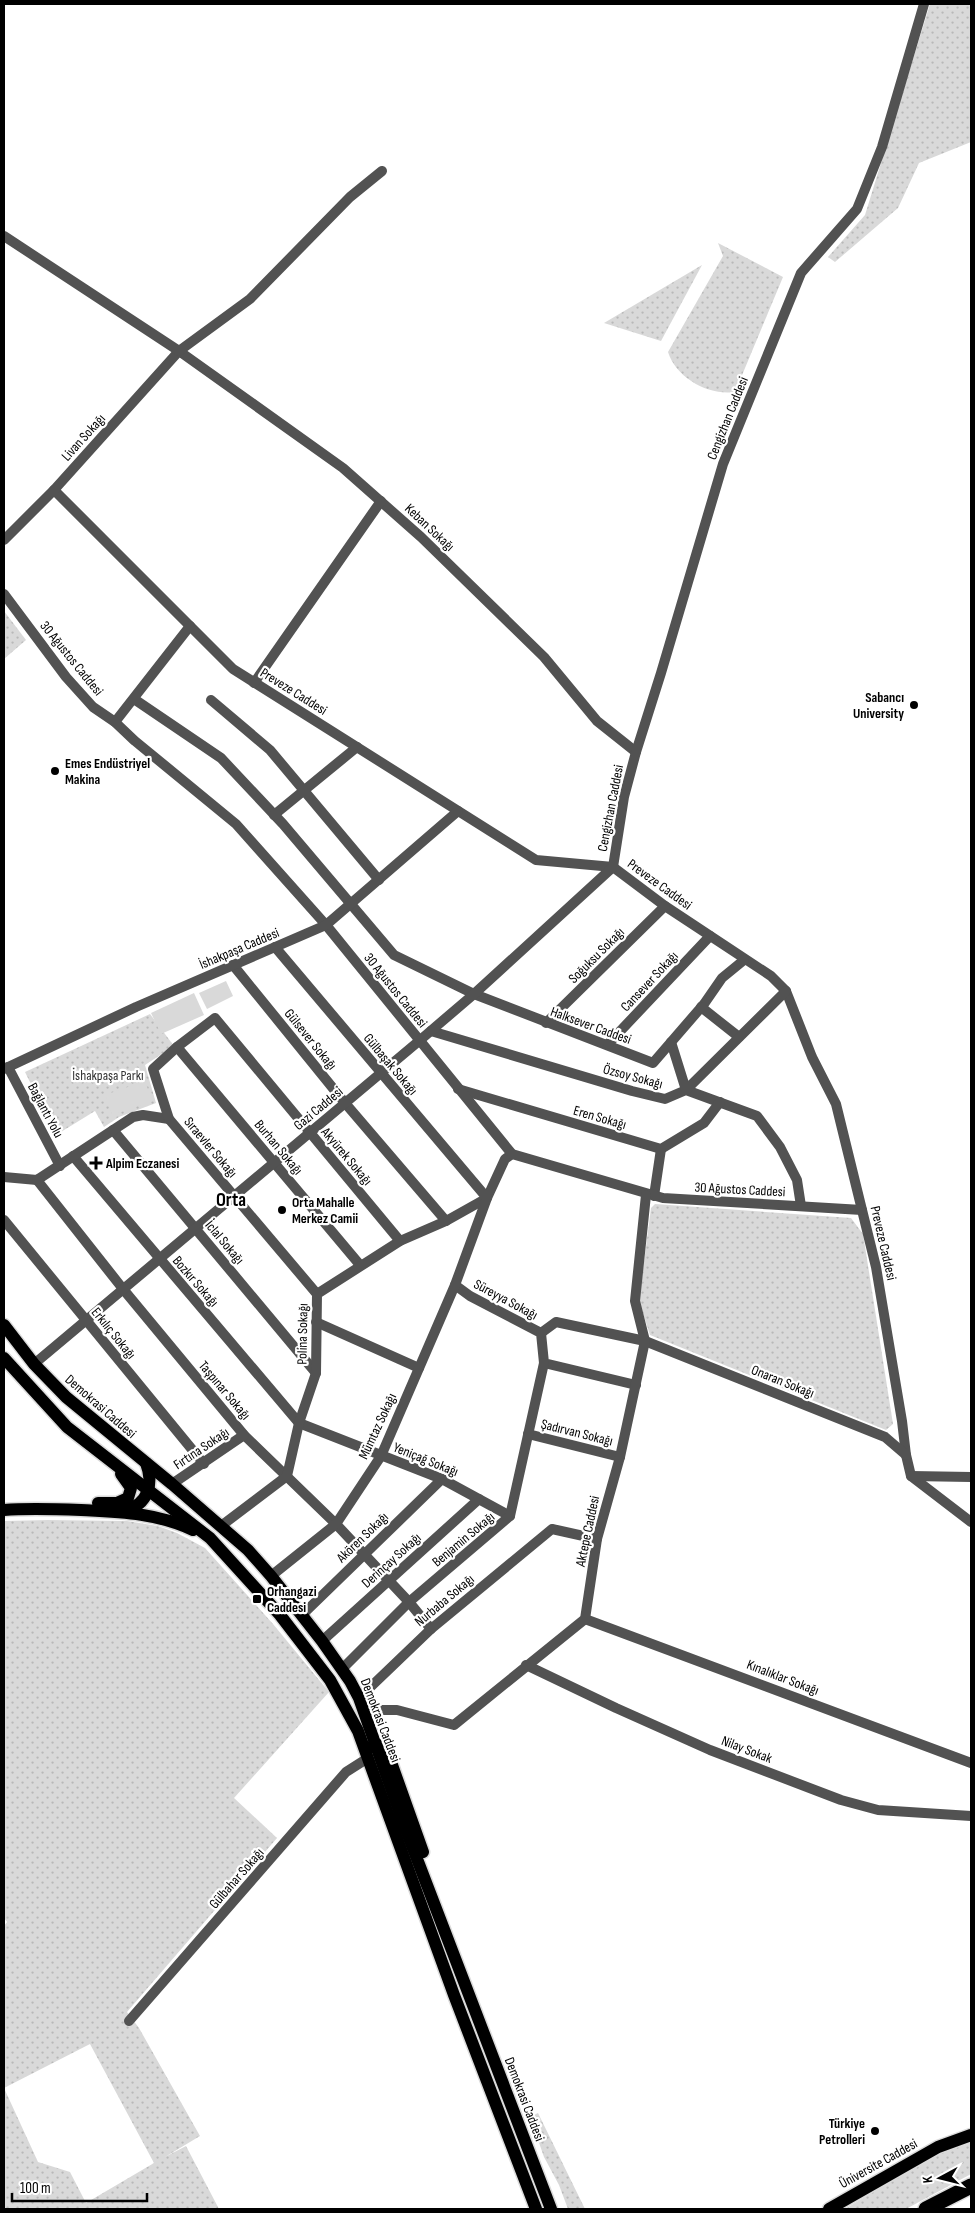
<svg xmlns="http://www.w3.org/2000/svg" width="975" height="2213" viewBox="0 0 975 2213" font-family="'Sofia Sans Condensed',sans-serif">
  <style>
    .grass { fill: url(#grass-dots); fill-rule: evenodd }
    .pitch { fill: #d9d9d9 }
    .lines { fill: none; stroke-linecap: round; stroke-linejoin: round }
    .primary-casing { stroke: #dbdbdb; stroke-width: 15 }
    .motorway-casing { stroke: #dbdbdb; stroke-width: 18 }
    .minor { stroke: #525252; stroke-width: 10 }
    .tertiary { stroke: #525252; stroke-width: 10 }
    .primary { stroke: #000; stroke-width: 12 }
    .motorway { stroke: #000; stroke-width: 15 }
    .poi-dot { fill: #000; stroke: #fff; stroke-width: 2 }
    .labels { text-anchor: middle; stroke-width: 4.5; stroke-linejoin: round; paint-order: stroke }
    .street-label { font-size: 14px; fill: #000; stroke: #fff }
    .poi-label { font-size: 14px; font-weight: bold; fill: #000; stroke: #fff; text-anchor: start }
    .park-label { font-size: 14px; fill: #303030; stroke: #fff }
    .district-label { font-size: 19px; font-weight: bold; fill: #000; stroke: #fff }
  </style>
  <defs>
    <pattern id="grass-dots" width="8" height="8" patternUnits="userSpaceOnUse" patternTransform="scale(1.25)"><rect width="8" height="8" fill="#d9d9d9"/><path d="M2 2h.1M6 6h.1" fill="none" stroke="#b8b8b8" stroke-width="1.8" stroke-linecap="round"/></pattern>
  </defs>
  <rect width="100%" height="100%" fill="#fff"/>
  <g class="grass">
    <path d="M930,4H971V142L919,163L898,208L835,262L828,257L865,215Z"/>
    <path d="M718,243L783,277L735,392C709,396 676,378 668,352L723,256Z"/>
    <path d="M702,265L661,341L604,323Z"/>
    <path d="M4,611L26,640L4,659Z"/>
    <path d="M150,1014L174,1046L145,1065L156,1103L119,1117L104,1127L95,1111L56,1135L25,1072Z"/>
    <path d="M655,1204L851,1218L863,1234L893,1424L886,1430L650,1335L639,1301L651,1208Z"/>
    <path d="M48,1520L127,1521L158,1526L177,1533L205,1548L273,1624L329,1692L234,1798L277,1838L127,2012L139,2028L200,2136L165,2157L186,2146L219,2209H4V1926L7,1922L4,1918V1521ZM90,2044L154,2163L86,2203L70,2172L38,2162L4,2088Z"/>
    <path d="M538,2113L584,2207L585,2209H568L559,2185L544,2157L530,2117Z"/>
    <path d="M971,2141V2174L906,2209H845L933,2155Z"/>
  </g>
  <g class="pitch">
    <path d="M226,981L233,996L207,1009L199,993Z"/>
    <path d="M194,993L204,1015L161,1034L151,1013Z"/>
    <path d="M145,1081L152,1101L112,1115L105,1095Z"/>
  </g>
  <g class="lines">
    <g class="primary-casing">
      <g id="primary">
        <path d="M4,1325L34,1364L66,1397L172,1484L248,1550L271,1576L322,1641L350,1681L359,1698L404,1825L551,2209"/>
        <path d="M4,1358L67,1427L210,1538L280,1615L330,1680L358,1731L454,1995L536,2209"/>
        <path d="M98,1503H117L128,1498L131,1488L121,1474"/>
        <path d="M4,1510C29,1508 55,1509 81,1510C121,1512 157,1513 193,1530"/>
        <path d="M125,1510C148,1505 154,1484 146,1463"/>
        <path d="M371,1747L381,1745L386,1748L423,1852"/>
        <path d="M829,2209L938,2147L971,2135"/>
      </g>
    </g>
    <g class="motorway-casing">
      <path id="motorway" d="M926,2209L971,2186"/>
    </g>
    <g class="minor">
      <path d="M54,490L233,669L536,860L613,867L665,906L771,976L786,991L812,1057L836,1104L876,1267L902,1421L906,1455L911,1476L971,1522"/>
      <path d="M4,540L54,490L179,351L343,468L421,537L544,657L597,721L636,752"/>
      <path d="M254,683L381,501"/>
      <path d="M134,699L221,758L283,824L394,955L474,994L653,1063L704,1004L722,978L744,960"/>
      <path d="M211,700L270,750L379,880"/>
      <path d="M115,722L190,626"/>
      <path d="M274,815L357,747"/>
      <path d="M233,965L345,1103L446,1221"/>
      <path d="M701,1007L739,1037"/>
      <path d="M546,1023L665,906"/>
      <path d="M431,1031L632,1091L665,1099L686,1090L757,1116L780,1147L797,1180L801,1206"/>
      <path d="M671,1042L686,1090L786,991"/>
      <path d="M608,1044L710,936"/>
      <path d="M177,1047L360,1265"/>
      <path d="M8,1067L60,1166"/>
      <path d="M458,1089L661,1149L704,1123L720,1102"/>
      <path d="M113,1130L316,1373"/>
      <path d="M73,1156L299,1423L442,1479L510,1516"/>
      <path d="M4,1177L37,1180L133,1117L143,1115L169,1119"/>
      <path d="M37,1180L123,1289L244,1435L336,1524L409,1602L431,1629"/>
      <path d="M654,1196L661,1149"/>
      <path d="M4,1220L204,1464"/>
      <path d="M455,1285L470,1296L541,1333L544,1363L636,1385"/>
      <path d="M317,1294L169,1119L153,1069L177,1047L215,1018L400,1241"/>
      <path d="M316,1322L419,1368"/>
      <path d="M541,1333L556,1322L645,1341L885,1437L906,1455"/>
      <path d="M528,1434L620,1457"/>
      <path d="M911,1476L971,1477"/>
      <path d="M172,1484L244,1435"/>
      <path d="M221,1526L287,1476L299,1423L316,1373L317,1294L400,1241L446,1221L487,1198L505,1159L512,1154"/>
      <path d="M271,1576L336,1524L381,1456L455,1285L487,1198L275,947"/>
      <path d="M302,1615L442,1479"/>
      <path d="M585,1619L971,1763"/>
      <path d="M322,1641L479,1499"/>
      <path d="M526,1665L616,1708L710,1750L841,1800L878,1810L971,1816"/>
      <path d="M342,1669L409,1602L510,1516L544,1363"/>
      <path d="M359,1698L431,1629L552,1529L597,1539"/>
      <path d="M129,2021L346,1772L368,1758"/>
    </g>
    <g class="tertiary">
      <path d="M4,236L179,351L250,299L350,197L382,171"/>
      <path d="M4,594L66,677L93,707L115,722L135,741L236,824L326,925L512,1154L663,1198L862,1210"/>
      <path d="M4,1069L136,1007L326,925L458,811"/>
      <path d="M34,1364L419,1041L474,994L613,867L624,797L636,752L661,673L723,464L801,273L857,209L882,147L924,4"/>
      <path d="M364,1710H397L454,1725L585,1619L597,1539L620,1457L645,1341L635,1301L646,1195"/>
    </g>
    <use href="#primary" class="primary"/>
    <use href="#motorway" class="motorway"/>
  </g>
  <g class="poi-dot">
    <circle cx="914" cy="705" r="5"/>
    <circle cx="55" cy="771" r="5"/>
    <path d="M93.5 1155.5h5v5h5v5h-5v5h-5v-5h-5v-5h5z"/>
    <circle cx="282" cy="1210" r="5"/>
    <rect x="252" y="1594" width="10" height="10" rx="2.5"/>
    <circle cx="875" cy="2131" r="5"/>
  </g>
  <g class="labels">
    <g class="street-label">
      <text transform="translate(727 418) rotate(-68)" y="5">Cengizhan Caddesi</text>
      <text transform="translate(83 437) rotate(-48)" y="5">Livan Sokağı</text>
      <text transform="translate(430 527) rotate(43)" y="5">Keban Sokağı</text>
      <text transform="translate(72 658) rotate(51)" y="5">30 Ağustos Caddesi</text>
      <text transform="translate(294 691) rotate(32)" y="5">Preveze Caddesi</text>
      <text transform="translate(610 808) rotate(-79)" y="5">Cengizhan Caddesi</text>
      <text transform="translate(660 884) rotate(36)" y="5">Preveze Caddesi</text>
      <text transform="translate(239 948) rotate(-23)" y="5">İshakpaşa Caddesi</text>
      <text transform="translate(596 955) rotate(-45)" y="5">Soğuksu Sokağı</text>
      <text transform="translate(649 981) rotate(-47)" y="5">Cansever Sokağı</text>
      <text transform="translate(396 990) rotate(51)" y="5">30 Ağustos Caddesi</text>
      <text transform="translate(591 1025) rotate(20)" y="5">Halksever Caddesi</text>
      <text transform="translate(311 1039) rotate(51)" y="5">Gülsever Sokağı</text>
      <text transform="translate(391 1064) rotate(50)" y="5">Gülbaşak Sokağı</text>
      <text transform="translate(633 1076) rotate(15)" y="5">Özsoy Sokağı</text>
      <text transform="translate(318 1108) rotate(-40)" y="5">Gazi Caddesi</text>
      <text transform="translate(46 1110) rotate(62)" y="5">Bağlantı Yolu</text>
      <text transform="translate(600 1117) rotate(16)" y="5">Eren Sokağı</text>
      <text transform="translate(211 1147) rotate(50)" y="5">Sıraevler Sokağı</text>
      <text transform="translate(279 1147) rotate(50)" y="5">Burhan Sokağı</text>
      <text transform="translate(347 1156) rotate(50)" y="5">Akyürek Sokağı</text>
      <text transform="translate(740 1189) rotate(3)" y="5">30 Ağustos Caddesi</text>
      <text transform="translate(225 1242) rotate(50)" y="5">İclal Sokağı</text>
      <text transform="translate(884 1243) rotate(77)" y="5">Preveze Caddesi</text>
      <text transform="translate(196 1281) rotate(49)" y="5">Bozkır Sokağı</text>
      <text transform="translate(506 1299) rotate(28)" y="5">Süreyya Sokağı</text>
      <text transform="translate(114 1333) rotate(51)" y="5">Erkılıç Sokağı</text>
      <text transform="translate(302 1334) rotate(-89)" y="5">Polina Sokağı</text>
      <text transform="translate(783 1381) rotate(22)" y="5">Onaran Sokağı</text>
      <text transform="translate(225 1390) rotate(50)" y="5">Taşpınar Sokağı</text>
      <text transform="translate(101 1406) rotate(41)" y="5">Demokrasi Caddesi</text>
      <text transform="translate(377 1426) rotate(-65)" y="5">Mümtaz Sokağı</text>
      <text transform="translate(577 1432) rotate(14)" y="5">Şadırvan Sokağı</text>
      <text transform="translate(201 1448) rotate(-34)" y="5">Fırtına Sokağı</text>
      <text transform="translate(426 1459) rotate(22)" y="5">Yeniçağ Sokağı</text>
      <text transform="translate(587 1531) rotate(-78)" y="5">Aktepe Caddesi</text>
      <text transform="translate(362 1537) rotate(-44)" y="5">Akören Sokağı</text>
      <text transform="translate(463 1539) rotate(-40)" y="5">Benjamin Sokağı</text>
      <text transform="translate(391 1560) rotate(-42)" y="5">Derinçay Sokağı</text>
      <text transform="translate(444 1600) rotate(-40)" y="5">Nurbaba Sokağı</text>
      <text transform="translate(783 1677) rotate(21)" y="5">Kınalıklar Sokağı</text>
      <text transform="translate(381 1720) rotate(69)" y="5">Demokrasi Caddesi</text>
      <text transform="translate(747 1749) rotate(21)" y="5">Nilay Sokak</text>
      <text transform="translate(236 1878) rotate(-49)" y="5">Gülbahar Sokağı</text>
      <text transform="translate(525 2099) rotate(69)" y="5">Demokrasi Caddesi</text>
      <text transform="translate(878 2163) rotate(-29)" y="5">Üniversite Caddesi</text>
    </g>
    <g class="poi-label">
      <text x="904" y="702" text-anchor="end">Sabancı<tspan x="904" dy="16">University</tspan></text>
      <text x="65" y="768">Emes Endüstriyel<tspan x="65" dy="16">Makina</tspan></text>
      <text x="106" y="1168">Alpim Eczanesi</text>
      <text x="292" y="1207">Orta Mahalle<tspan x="292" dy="16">Merkez Camii</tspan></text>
      <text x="267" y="1596">Orhangazi<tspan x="267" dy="16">Caddesi</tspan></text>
      <text x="865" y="2128" text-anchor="end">Türkiye<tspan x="865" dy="16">Petrolleri</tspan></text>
    </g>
    <g class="park-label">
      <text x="108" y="1080">İshakpaşa Parkı</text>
    </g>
    <g class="district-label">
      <text x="231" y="1206">Orta</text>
    </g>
  </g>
  <rect width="975" height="2213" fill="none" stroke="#000000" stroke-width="10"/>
  <g transform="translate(940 2178) rotate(263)" stroke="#ffffff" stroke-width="4" paint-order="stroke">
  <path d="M0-4L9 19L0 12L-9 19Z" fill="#000000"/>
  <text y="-8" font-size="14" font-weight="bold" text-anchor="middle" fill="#000000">K</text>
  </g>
  <path d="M12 2193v8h135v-8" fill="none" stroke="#000000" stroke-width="2.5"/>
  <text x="20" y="2193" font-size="15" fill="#000000" stroke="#ffffff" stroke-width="4" paint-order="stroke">100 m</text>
</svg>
